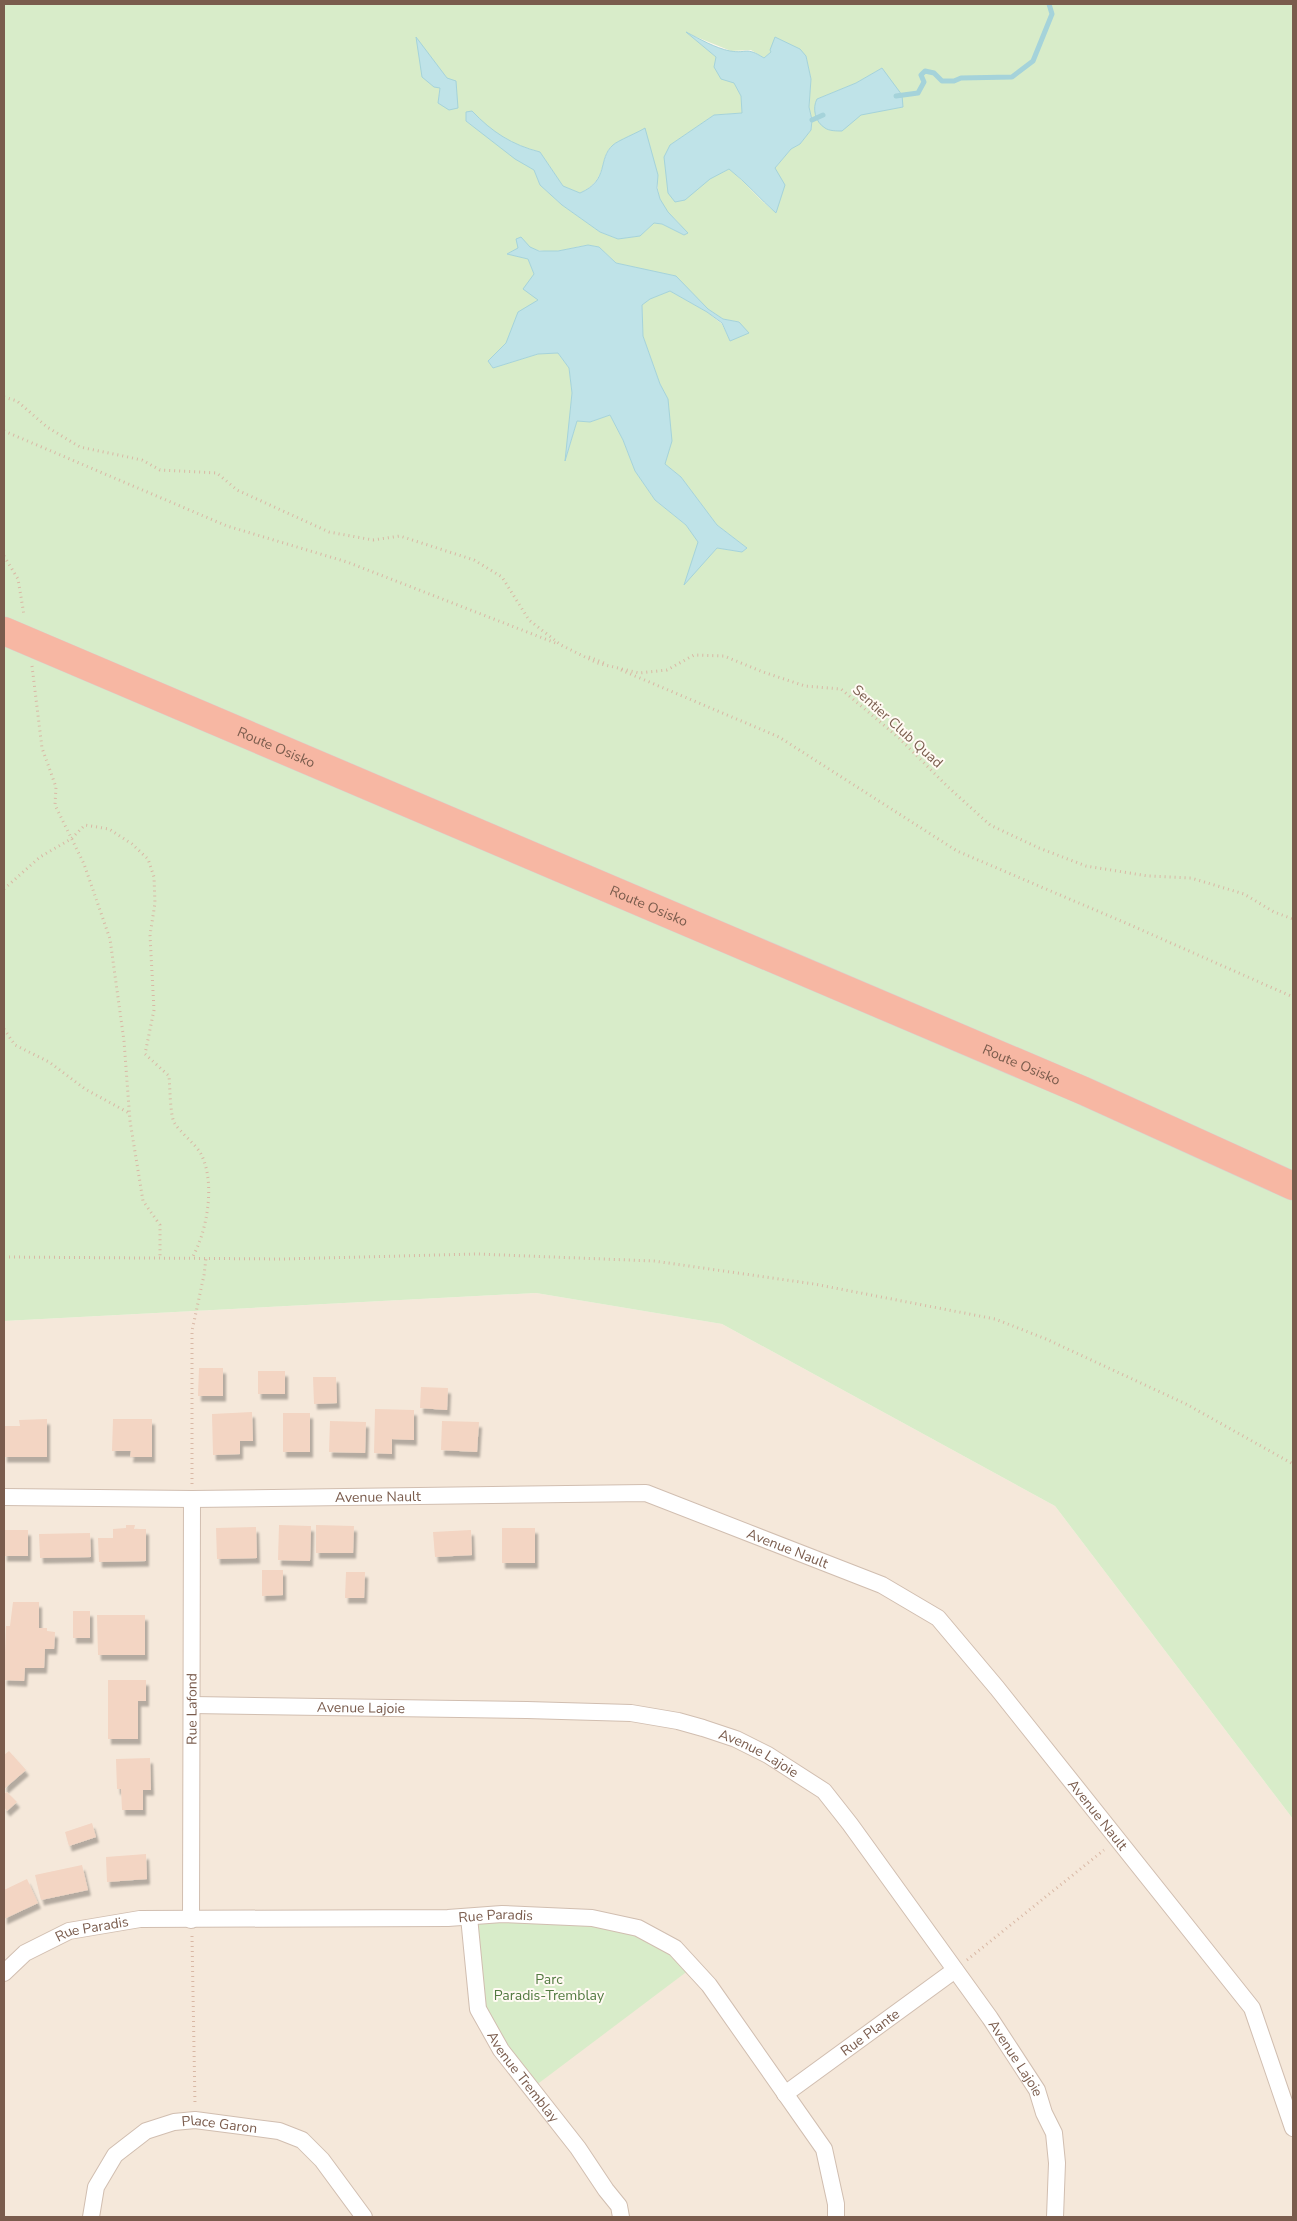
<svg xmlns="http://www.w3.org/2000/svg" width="1297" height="2221" viewBox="0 0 1297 2221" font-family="'Nunito Sans',sans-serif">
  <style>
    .residential { fill: #f5e8da }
    .green { fill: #d8ecc9; fill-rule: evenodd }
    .water { fill: #bfe3e8; stroke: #a5d3da }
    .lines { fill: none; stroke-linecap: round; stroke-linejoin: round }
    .stream { stroke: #a5d3da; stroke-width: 5 }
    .building { fill: #f3d5c3; filter: url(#shadow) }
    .street-casing { stroke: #d1beb0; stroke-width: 18 }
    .highway-casing { stroke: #dad1cd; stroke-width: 29 }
    .path { stroke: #d9b8a5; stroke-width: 3; stroke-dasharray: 1 4; stroke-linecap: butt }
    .street { stroke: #fff; stroke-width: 16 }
    .highway { stroke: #f7b7a3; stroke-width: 28 }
    .labels { text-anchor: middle; stroke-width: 4; stroke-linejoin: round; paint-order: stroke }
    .street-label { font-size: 14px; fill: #7a5c4d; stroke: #fffaf3 }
    .park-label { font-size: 14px; fill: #537a41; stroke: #fffaf3 }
  </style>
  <defs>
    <filter id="shadow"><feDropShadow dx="3" dy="5.5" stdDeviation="1" flood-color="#0004"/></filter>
  </defs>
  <rect width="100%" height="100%" fill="#fdf6ec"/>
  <path class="residential" d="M536,1293L722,1324L1055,1506L1293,1819V2217H4V1321Z"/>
  <g class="green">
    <path d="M4,4H1293V1819L1055,1506L722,1324L536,1293L4,1321ZM689,34L731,51L751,50L764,58L771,52L806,56L811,79L809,107L812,120L811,130L800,144L791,149L775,168L777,213C759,201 746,182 729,169L710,178L670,145L714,115L742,113L741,96L734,82L716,57ZM416,38L447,78L438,103L440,88ZM882,68L903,107L817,120V99L856,83ZM472,112C492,132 512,145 540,152L563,186L580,193C610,179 597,158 613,145C617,141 624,140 628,138L658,175C657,189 658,201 668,212C676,221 682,223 684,235L662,224L654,223L640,236L618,239L600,232L562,205L540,185L534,170L466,121ZM588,245L599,247L616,263L675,276L708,309L723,319L740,322L730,341L722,324L707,312L670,291L650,299L642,304L643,336L660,384L668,399L667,455L665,464L681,477L717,525L747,548L742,552L717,548L685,583L699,542L686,525L655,500L635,471L623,440L610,415L590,422L577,421L566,458L572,393L569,368L558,353L538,354L493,368L488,361L506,343L538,299L534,274L528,259L507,254C529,243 535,253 557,251C567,250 577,246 588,245Z"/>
    <path d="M469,1917L615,1924L693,1967L531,2089L478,2009Z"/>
  </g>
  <g class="water">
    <path d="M686,32C700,39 715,48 730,51C748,54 745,46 764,58L771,52L770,50L775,37L800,49L806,56L811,79L809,107L812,120L811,130L800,144L791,149L775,168L785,185L776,213C760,199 746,182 729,169L710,179L685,200L675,202L668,193L664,157L670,145L714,115L742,113L741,96L734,83L721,79L714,67L716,57Z"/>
    <path d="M416,37L447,78L456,81L458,108L449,110L438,103L440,88L434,87L422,77Z"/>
    <path d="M882,68L902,95L903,107L861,115L842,131C837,131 829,131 825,128C815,122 812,108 817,99L856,83Z"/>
    <path d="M472,111C492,132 512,145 540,152L563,186L580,193C610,180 597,159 613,145C617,141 639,132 645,128L658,175L657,188L660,199L668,212L688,233L684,235L662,224L654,223L640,236L618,239L600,232L562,205L540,185L534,170L515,159L466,121V112Z"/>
    <path d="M521,237L530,247L539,251H558L588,245L599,247L616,263L676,276L708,309L723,319L739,322L749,333L730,341L722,323L707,312L670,291L650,299L642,305L643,336L660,384L668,399L672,441L665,464L681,477L717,525L747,548L742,552L717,548L684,585L698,542L686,525L655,500L635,471L623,440L610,415L590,422L577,421L565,461L572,393L569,368L558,353L538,354L493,368L488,361L506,343L518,312L538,300L523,289L534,274L528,259L507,254L518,248L516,239Z"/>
  </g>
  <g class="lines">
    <g class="stream">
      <path d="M896,96L918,93L924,82L921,75L925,71L934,73L942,81H954L961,78L1012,77L1033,61L1052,14L1049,4"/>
      <path d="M812,120L823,115"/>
    </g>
  </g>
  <g class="building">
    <path d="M199,1368H223V1396H198Z"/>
    <rect x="258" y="1371" width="27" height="23"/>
    <path d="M313,1377H336L337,1403L314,1404Z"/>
    <path d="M421,1387L448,1388L447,1410L420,1408Z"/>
    <path d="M375,1409L414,1410V1440L392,1439V1454L374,1453Z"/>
    <path d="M252,1412L253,1441H240V1454L213,1455L212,1414Z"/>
    <rect x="283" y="1413" width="27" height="39"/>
    <path d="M47,1419V1457H4V1426H20L19,1420Z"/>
    <path d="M113,1419H152V1457H130L131,1451H112Z"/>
    <path d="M330,1421L366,1422L365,1453L329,1452Z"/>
    <path d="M442,1421L479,1422L477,1452L441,1450Z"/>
    <path d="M126,1525H135L134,1529H146V1561L99,1562L98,1538H113V1529L126,1528Z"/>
    <path d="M279,1525L311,1526L310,1561L278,1560Z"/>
    <path d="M316,1525L354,1526L353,1553H316Z"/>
    <path d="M256,1527L257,1558L217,1559L216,1528Z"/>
    <rect x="502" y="1528" width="33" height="35"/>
    <rect x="4" y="1530" width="24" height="26"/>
    <path d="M471,1530L472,1555L435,1557L433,1532Z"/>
    <path d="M90,1533L91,1557L40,1558L39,1534Z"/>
    <path d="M262,1570H283V1595L262,1596Z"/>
    <path d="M346,1572H365L364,1598H345Z"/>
    <path d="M13,1602H39V1628H47V1631L55,1632L54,1649H45L44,1668H25L24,1681L4,1680L6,1626H10Z"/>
    <rect x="73" y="1611" width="17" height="27"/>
    <path d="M97,1615H145V1655H98Z"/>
    <path d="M108,1680H146V1701H138V1739H108Z"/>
    <path d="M9,1751L26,1770L4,1789V1755Z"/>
    <path d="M150,1758L151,1790H143V1810H122L121,1789H117L116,1759Z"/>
    <path d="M7,1792L17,1802L7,1811L4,1807V1794Z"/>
    <path d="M92,1823L96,1837L69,1846L65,1832Z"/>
    <path d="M146,1854L147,1879L107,1882L106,1857Z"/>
    <path d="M82,1865L88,1890L41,1900L35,1875Z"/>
    <path d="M27,1879L38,1903L4,1919V1890Z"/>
  </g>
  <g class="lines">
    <g class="street-casing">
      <g id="street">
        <path id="s1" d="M4,1497L192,1499L646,1493L882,1585L938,1618L997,1688L1252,2008L1293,2128"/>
        <path id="s2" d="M192,1705L527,1710L631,1713L678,1721L703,1728L736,1739L768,1755L824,1791L850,1824L990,2018L1037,2090L1044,2113L1054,2133L1057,2163L1055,2217"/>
        <path id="s3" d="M469,1917L478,2009L501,2050L578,2148L606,2190L619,2206L621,2217"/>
        <path id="s4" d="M191,1920L192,1499"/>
        <path id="s5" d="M4,1973L25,1953L69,1931L140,1919L448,1918L502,1914L592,1918L638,1928L675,1948L709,1985L824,2149L836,2204V2217"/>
        <path id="s6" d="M785,2094L955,1970"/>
        <path id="s7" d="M91,2217L96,2187L115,2155L146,2131L174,2122L195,2120L279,2131L302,2140L322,2160L364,2217"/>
      </g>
    </g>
    <g class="highway-casing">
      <g id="highway">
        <path id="s8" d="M4,631L1084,1091L1293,1186"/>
      </g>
    </g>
    <g class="path">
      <path d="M4,397L17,401L47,427L80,447L142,460L160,470L217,473L237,490L329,532L373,540L400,536L474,560L502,577L529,620L561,645L597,663L639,673L667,670L694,655L724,656L763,672L805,686L841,689L899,738L947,786L990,825L1039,848L1086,866L1148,876L1191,878L1244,894L1274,912L1293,919"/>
      <path d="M4,431L227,526L347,562L558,644"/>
      <path d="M4,556L18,579L24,615"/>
      <path d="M589,657L604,663"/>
      <path d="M32,666L42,748L56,787L55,805L84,864L110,939L124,1041L130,1121L143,1201L160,1225V1258"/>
      <path d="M621,670L779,737L957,851L1128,924L1293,997"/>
      <path d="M4,889L40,857L71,839L85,825L109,829L132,844L148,859L154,877L155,903L150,935L154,1010L145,1054L169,1076C170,1086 170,1114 174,1122C180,1133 195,1143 201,1154C216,1183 207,1232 192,1258"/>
      <path d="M4,1029L15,1045L49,1062L85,1089L129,1113"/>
      <path d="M4,1257L284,1259L477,1254L654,1261L814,1284L995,1319L1046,1339L1186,1404L1293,1464"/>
      <path d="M192,1484V1331L204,1275L206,1258"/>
      <path d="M192,1936L195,2105"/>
      <path d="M967,1960L1104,1850"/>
    </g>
    <use href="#street" class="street"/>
    <use href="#highway" class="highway"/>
  </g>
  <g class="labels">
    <g class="street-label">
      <text transform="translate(898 726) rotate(42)" y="5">Sentier Club Quad</text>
      <text dy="5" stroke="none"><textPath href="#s8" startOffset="296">Route Osisko</textPath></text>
      <text dy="5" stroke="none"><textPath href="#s8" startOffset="701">Route Osisko</textPath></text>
      <text dy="5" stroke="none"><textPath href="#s8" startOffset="1106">Route Osisko</textPath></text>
      <text dy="5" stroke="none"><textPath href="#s1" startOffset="374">Avenue Nault</textPath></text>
      <text dy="5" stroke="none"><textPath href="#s1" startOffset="794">Avenue Nault</textPath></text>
      <text dy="5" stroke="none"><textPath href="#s4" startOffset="211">Rue Lafond</textPath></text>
      <text dy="5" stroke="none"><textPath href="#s2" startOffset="169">Avenue Lajoie</textPath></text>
      <text dy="5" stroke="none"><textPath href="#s2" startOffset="574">Avenue Lajoie</textPath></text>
      <text dy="5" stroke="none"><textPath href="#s1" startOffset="1214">Avenue Nault</textPath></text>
      <text dy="5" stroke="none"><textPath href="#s5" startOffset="506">Rue Paradis</textPath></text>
      <text dy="5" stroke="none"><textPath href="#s5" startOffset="101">Rue Paradis</textPath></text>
      <text dy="5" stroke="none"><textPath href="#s6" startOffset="105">Rue Plante</textPath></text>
      <text dy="5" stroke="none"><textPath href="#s2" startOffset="979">Avenue Lajoie</textPath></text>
      <text dy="5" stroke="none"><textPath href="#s3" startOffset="174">Avenue Tremblay</textPath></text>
      <text dy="5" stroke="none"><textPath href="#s7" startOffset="182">Place Garon</textPath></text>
    </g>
    <g class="park-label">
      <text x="549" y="1984">Parc<tspan x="549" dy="16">Paradis-Tremblay</tspan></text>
    </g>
  </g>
  <rect width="1297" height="2221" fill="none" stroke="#7a5c4d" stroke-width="10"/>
</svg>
